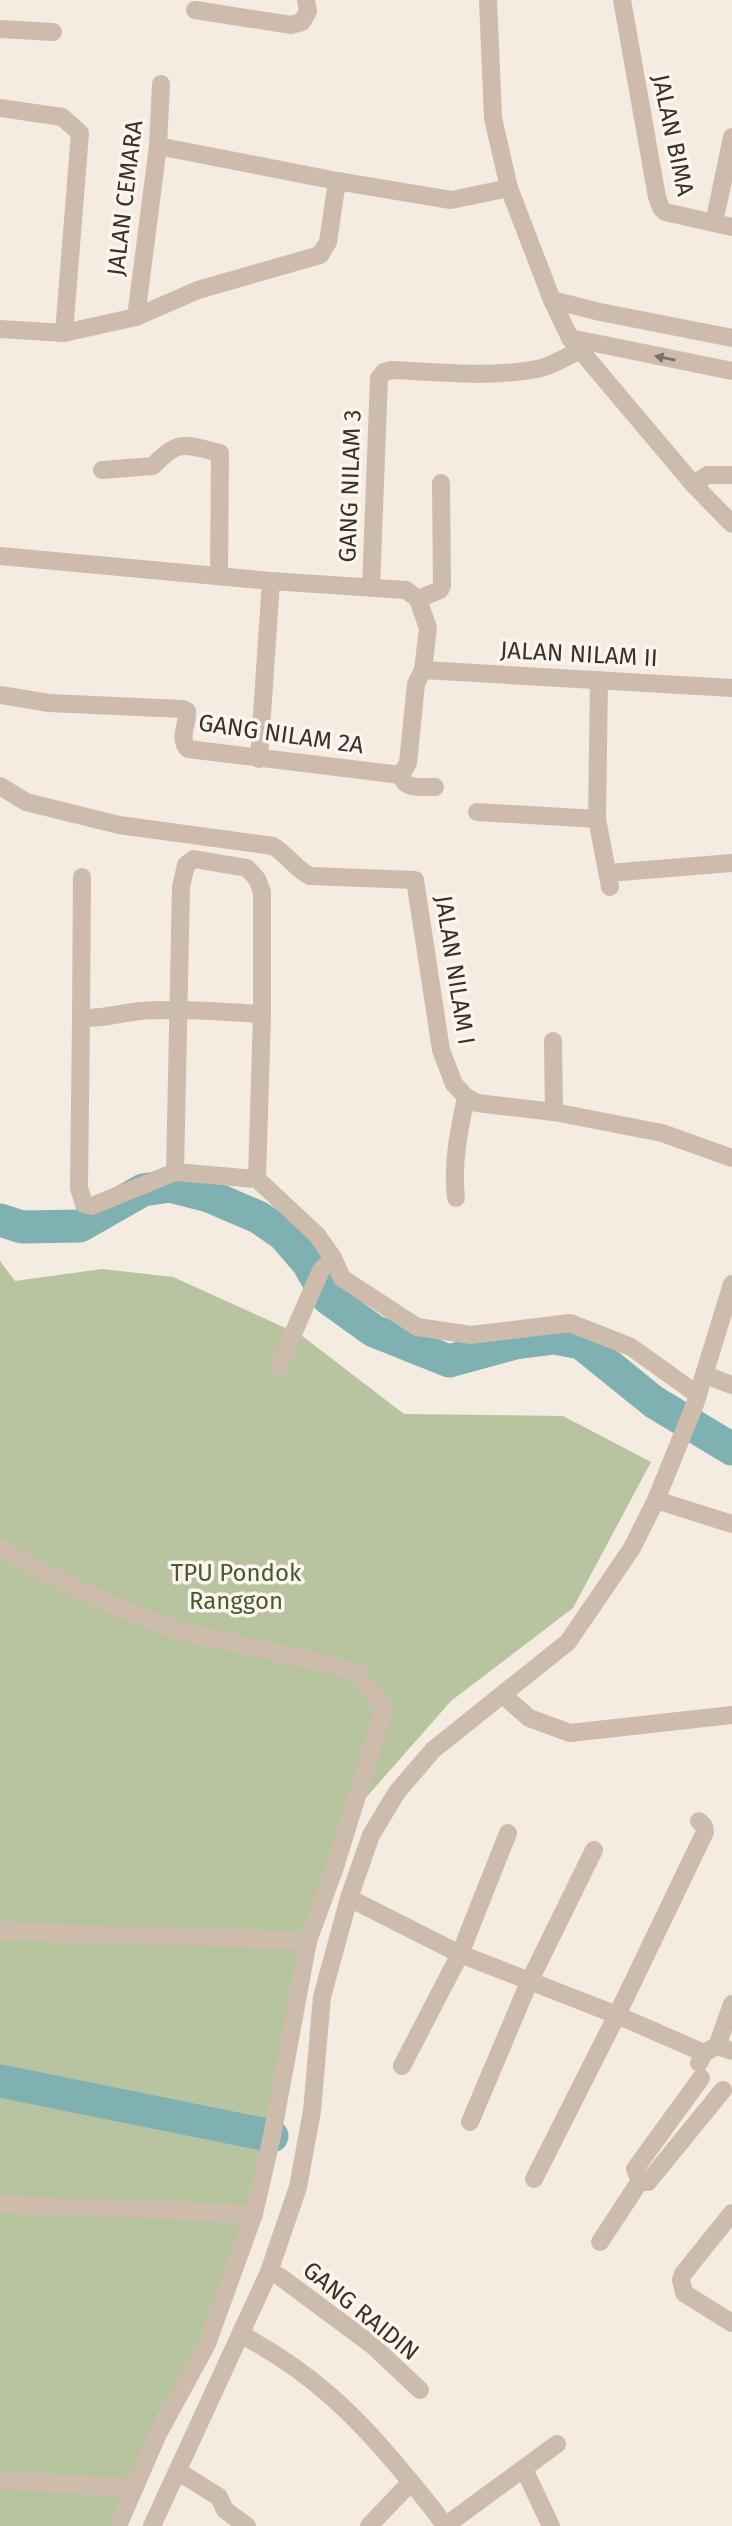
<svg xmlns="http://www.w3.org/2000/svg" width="732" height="2526" viewBox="0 0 732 2526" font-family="'Fira Sans',sans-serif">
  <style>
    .green { fill: #b8c4a0 }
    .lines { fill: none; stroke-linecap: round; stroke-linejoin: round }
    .river { stroke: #7fb0b2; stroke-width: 33 }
    .minor { stroke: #cdbbac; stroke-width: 18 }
    .oneway { fill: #7d6f65 }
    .labels { text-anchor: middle; stroke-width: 7; stroke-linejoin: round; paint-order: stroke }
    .street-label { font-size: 24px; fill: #3b302b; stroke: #fbf5ee }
    .park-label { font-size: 24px; fill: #4a5a2e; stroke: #fbf5ee }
  </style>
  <rect width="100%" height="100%" fill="#f4ebe1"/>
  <path class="green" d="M0,1261L15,1281L102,1269L173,1277L301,1335L404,1414L563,1416L651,1462L573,1608L451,1701L348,1818L301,1939L248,2216L203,2338L158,2415L110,2526H0Z"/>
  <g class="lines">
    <g class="river">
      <path d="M0,1220L22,1227L80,1226L143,1190L170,1186L209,1196L258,1217L283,1234L308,1263L328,1298L374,1331L449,1361L515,1343L555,1338L581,1343L654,1402L732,1449"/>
      <path d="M0,2081L272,2136"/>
    </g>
    <g class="minor">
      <path d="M488,0L493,118L509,188L552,300L570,338L693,484L732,524"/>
      <path d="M622,0L657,197L661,208L665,212L732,227"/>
      <path d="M195,10L291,25L302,22L308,11L306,0"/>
      <path d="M0,29L53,32"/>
      <path d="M0,108L62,117L80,133L64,333"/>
      <path d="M158,146L337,181"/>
      <path d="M714,223L732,137"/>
      <path d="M552,300L600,312L732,338"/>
      <path d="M136,317L158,146L161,84"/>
      <path d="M0,329L64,333L136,317L198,290L320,255L328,242L337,181L451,200L509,188"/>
      <path d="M570,338L732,371"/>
      <path d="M102,470L153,466C179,438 186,445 220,453L219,575"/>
      <path d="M693,484L708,475H732"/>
      <path d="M0,556L271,581L406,590L418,599L428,628L423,670L416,684L408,763L401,775L188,749C178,739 188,724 187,711L183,709L49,703L0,695"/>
      <path d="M371,588L379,378L384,372L391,370C439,372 489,378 537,369C552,366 567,356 581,350"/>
      <path d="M418,599L440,590L442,586L441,483"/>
      <path d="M423,670L732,688"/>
      <path d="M599,680L597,819L610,887"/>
      <path d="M259,759L271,581"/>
      <path d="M401,775C405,791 422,786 435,787"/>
      <path d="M0,786L26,802L119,825L273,846C287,854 295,869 310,876L415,880L441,1050L454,1084L466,1097L477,1103L554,1112L662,1133L732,1158"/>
      <path d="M477,812L597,819"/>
      <path d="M608,873L732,863"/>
      <path d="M81,1018L82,877"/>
      <path d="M553,1041L554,1112"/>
      <path d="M175,1172L92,1206L84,1204L79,1188L81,1018C102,1019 120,1013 141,1011C181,1008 222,1012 262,1014"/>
      <path d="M257,1179L175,1172L181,887L186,865L194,859L247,868L257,879L262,892V1014L257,1179L317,1235L333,1258L342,1278L417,1327L471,1335L570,1323L631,1347L698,1395"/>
      <path d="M456,1198C452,1163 459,1131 466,1097"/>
      <path d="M279,1366L321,1270L333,1258"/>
      <path d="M705,1375L732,1385"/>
      <path d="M656,1500L732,1524"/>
      <path d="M0,1547L37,1569L119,1608L179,1631L328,1664L357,1673L384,1709L334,1870L308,1941L272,2136L254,2214L207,2344L157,2436L118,2526"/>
      <path d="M503,1695L529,1718L570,1733L732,1715"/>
      <path d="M349,1898L460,1954L617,2015L704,2053"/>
      <path d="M0,1931L308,1941"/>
      <path d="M717,2046L732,2004"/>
      <path d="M699,2063L704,2053L717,2046L732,2051"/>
      <path d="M402,2066L460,1954L508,1833"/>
      <path d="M470,2122L530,1980L594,1850"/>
      <path d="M534,2179L617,2015L705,1832L704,1826L699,1821"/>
      <path d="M640,2181L648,2182L723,2090"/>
      <path d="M0,2204L254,2214"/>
      <path d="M732,2213L683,2274L681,2280L684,2293L732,2323"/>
      <path d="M600,2242L640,2181L635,2169L701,2078"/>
      <path d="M269,2272L279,2276L372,2345L420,2390"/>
      <path d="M242,2335C312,2373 355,2414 405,2475C419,2492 433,2508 445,2526"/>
      <path d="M524,2469L551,2526"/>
      <path d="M179,2472L219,2497L225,2510L247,2526"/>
      <path d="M0,2481L135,2487"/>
      <path d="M152,2526L269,2272L298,2187L312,2111L322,1997L349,1898L371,1835L397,1792L433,1750L568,1642L632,1548L656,1500L695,1404L732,1284"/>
      <path d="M369,2526L411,2482"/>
      <path d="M445,2526L557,2444"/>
    </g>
  </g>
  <defs><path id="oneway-solid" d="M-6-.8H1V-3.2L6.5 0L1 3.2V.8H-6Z" transform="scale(1.75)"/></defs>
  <use class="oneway" href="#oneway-solid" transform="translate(665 358) rotate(-169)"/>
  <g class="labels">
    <g class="street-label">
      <text transform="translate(673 135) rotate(78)" y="8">JALAN BIMA</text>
      <text transform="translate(125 198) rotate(-83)" y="8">JALAN CEMARA</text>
      <text transform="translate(350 486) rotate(-88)" y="8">GANG NILAM 3</text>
      <text transform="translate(579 654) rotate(3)" y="8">JALAN NILAM II</text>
      <text transform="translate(281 734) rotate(8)" y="8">GANG NILAM 2A</text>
      <text transform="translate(455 970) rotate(81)" y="8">JALAN NILAM I</text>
      <text transform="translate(361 2311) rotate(39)" y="8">GANG RAIDIN</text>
    </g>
    <g class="park-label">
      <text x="236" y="1581">TPU Pondok<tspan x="236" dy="28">Ranggon</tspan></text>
    </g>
  </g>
</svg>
